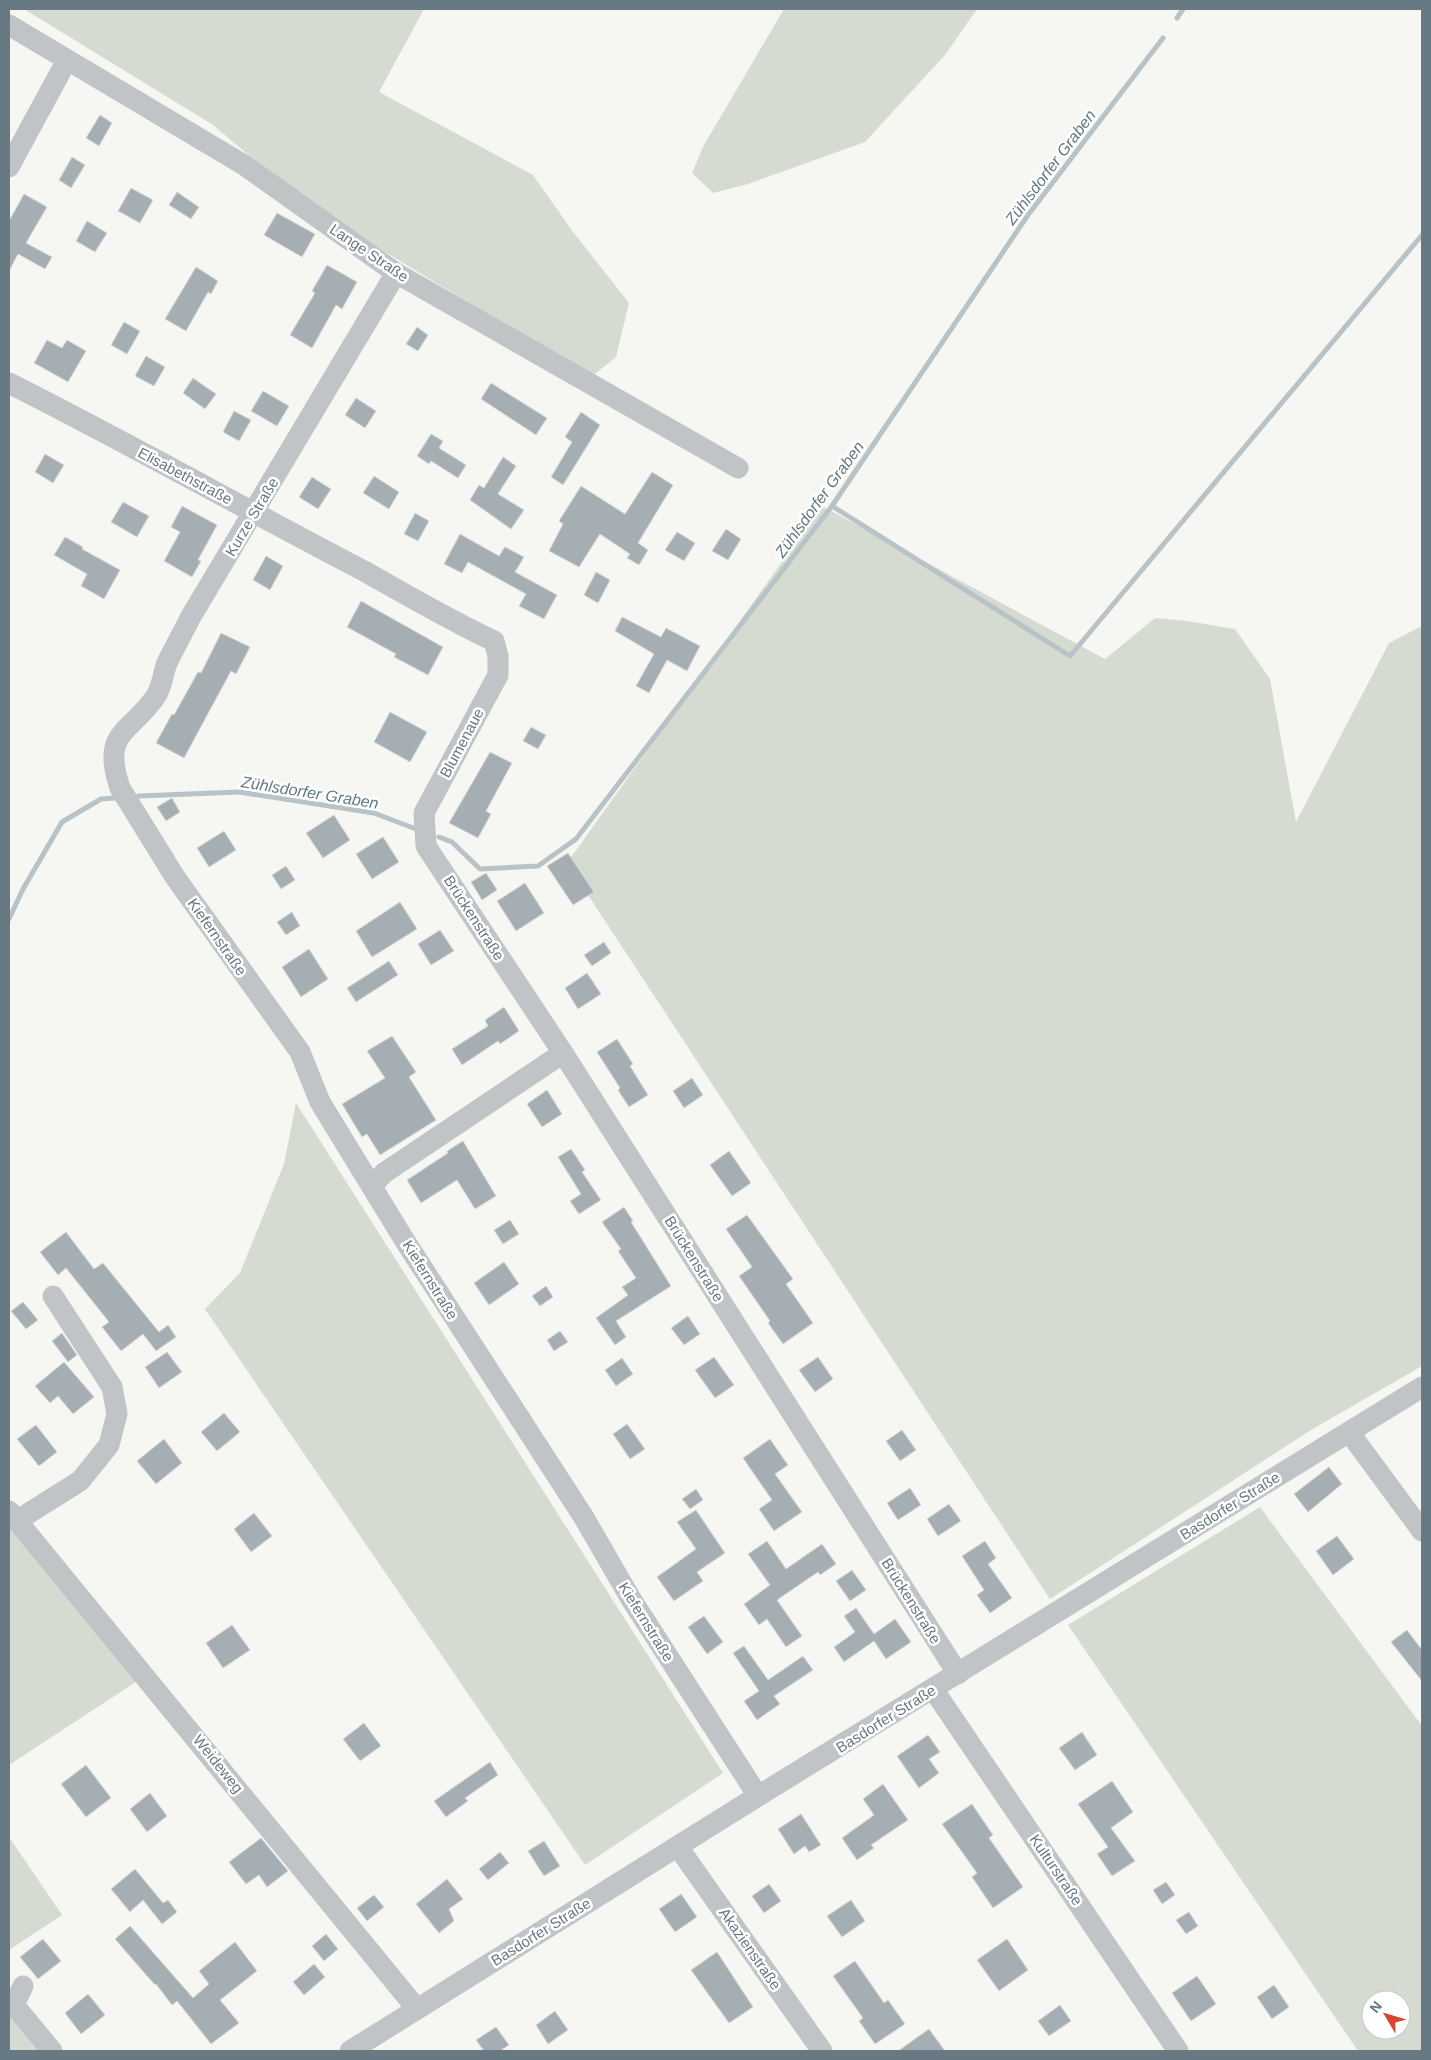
<svg xmlns="http://www.w3.org/2000/svg" width="1431" height="2060" viewBox="0 0 1431 2060" font-family="Helvetica,sans-serif">
  <style>
    .green { fill: #d6dbd2; fill-rule: evenodd }
    .lines { fill: none; stroke-linecap: round; stroke-linejoin: round }
    .stream { stroke: #b7c3c6; stroke-width: 5 }
    .building { fill: #a5aeb2; stroke: #d8d7d6 }
    .minor { stroke: #c0c4c7; stroke-width: 21 }
    .labels { text-anchor: middle; stroke-width: 5; stroke-linejoin: round; paint-order: stroke }
    .street-label { font-size: 15px; fill: #677982; stroke: #fff }
    .water-label { font-size: 16px; font-style: italic; fill: #637a7f; stroke: #fff }
  </style>
  <rect width="100%" height="100%" fill="#f6f6f3"/>
  <g class="green">
    <path d="M24,9H424L379,92L533,175L573,232L629,303L616,357L591,377L308,205L213,125Z"/>
    <path d="M784,9H977L945,55L865,142L748,184L713,193L692,173L704,145Z"/>
    <path d="M822,506L1105,659L1155,618L1187,621L1235,629L1270,679L1296,822L1389,643L1422,626V1366L1311,1430L1050,1599L567,863Z"/>
    <path d="M296,1103L723,1773L585,1865L205,1309L240,1273L284,1164Z"/>
    <path d="M1260,1507L1422,1726V2051H1358L1068,1625ZM1371,2000H1401V2030H1371Z"/>
    <path d="M9,1516L142,1678L9,1765Z"/>
    <path d="M9,1837L62,1915L9,1950Z"/>
    <path d="M9,2007L45,2051H9Z"/>
  </g>
  <g class="lines">
    <g class="stream">
      <path d="M1177,18L1183,9"/>
      <path d="M832,506L1070,656L1422,235"/>
      <path d="M138,796L239,792L374,813L416,829"/>
      <path d="M439,837L452,842L480,869L538,866L576,839L832,506L1028,215L1163,38"/>
      <path d="M9,919L23,889L62,822L101,799L114,798"/>
    </g>
  </g>
  <g class="building">
    <path d="M100,115L112,123L99,146L86,138Z"/>
    <path d="M72,157L85,165L71,188L59,180Z"/>
    <path d="M131,188L153,200L140,223L118,211Z"/>
    <path d="M177,192L199,207L191,219L169,205Z"/>
    <path d="M24,194L47,207L26,243L52,257L45,269L18,254L9,271V221Z"/>
    <path d="M277,213L315,234L302,257L264,235Z"/>
    <path d="M87,221L107,233L95,252L76,241Z"/>
    <path d="M327,265L357,282L342,309L336,305L312,348L290,335L315,293L312,291Z"/>
    <path d="M196,267L218,281L211,294L208,292L186,331L165,319Z"/>
    <path d="M124,322L140,331L127,354L111,345Z"/>
    <path d="M417,327L428,335L418,351L406,344Z"/>
    <path d="M47,340L62,348L67,340L86,351L68,382L34,363Z"/>
    <path d="M146,356L165,367L154,386L135,376Z"/>
    <path d="M193,378L216,394L205,409L183,393Z"/>
    <path d="M491,383L547,418L536,435L481,399Z"/>
    <path d="M263,391L289,406L277,426L251,411Z"/>
    <path d="M356,398L376,411L365,428L345,415Z"/>
    <path d="M234,411L251,420L239,441L223,432Z"/>
    <path d="M581,412L600,425L563,485L551,477L572,442L565,437Z"/>
    <path d="M431,434L443,441L439,448L466,465L458,478L431,461L429,464L417,456Z"/>
    <path d="M45,454L64,465L53,483L35,472Z"/>
    <path d="M503,457L516,466L498,494L524,510L511,529L470,500L479,485L484,488Z"/>
    <path d="M652,472L673,485L638,543L648,550L639,565L627,558L630,554L600,534L579,567L549,551L563,524L559,521L581,486L625,514Z"/>
    <path d="M374,476L399,492L389,509L363,493Z"/>
    <path d="M312,477L331,489L318,509L299,497Z"/>
    <path d="M123,502L149,516L137,537L111,522Z"/>
    <path d="M182,506L217,525L198,560L201,561L192,577L164,561L180,532L171,527Z"/>
    <path d="M415,513L429,521L418,541L404,534Z"/>
    <path d="M726,529L741,539L728,560L712,551Z"/>
    <path d="M677,532L695,543L684,561L665,550Z"/>
    <path d="M460,534L499,556L505,547L524,557L515,572L557,595L544,619L519,606L526,594L468,562L462,573L444,564Z"/>
    <path d="M65,537L83,547L82,549L120,570L104,599L81,586L87,574L54,555Z"/>
    <path d="M266,556L283,566L270,590L253,580Z"/>
    <path d="M596,572L610,580L598,603L584,595Z"/>
    <path d="M361,601L443,647L428,675L394,657L396,654L347,627Z"/>
    <path d="M622,617L661,637L666,628L700,646L687,671L667,660L649,693L636,686L654,654L615,631Z"/>
    <path d="M221,633L250,647L236,674L231,671L184,758L156,743L172,714L174,715L198,672L201,673Z"/>
    <path d="M390,712L427,732L410,762L374,742Z"/>
    <path d="M531,727L546,735L538,749L523,741Z"/>
    <path d="M490,752L512,763L486,811L491,814L478,838L449,823Z"/>
    <path d="M172,798L180,812L166,821L157,807Z"/>
    <path d="M334,815L350,840L323,858L306,833Z"/>
    <path d="M224,831L236,850L209,867L197,848Z"/>
    <path d="M383,837L399,862L372,879L356,854Z"/>
    <path d="M568,853L594,892L573,905L547,866Z"/>
    <path d="M286,866L295,880L281,889L272,875Z"/>
    <path d="M486,873L497,890L482,900L471,882Z"/>
    <path d="M525,883L544,913L516,931L497,901Z"/>
    <path d="M400,902L417,929L372,957L356,931Z"/>
    <path d="M292,912L300,926L286,935L277,922Z"/>
    <path d="M440,930L454,951L431,965L418,944Z"/>
    <path d="M604,942L611,953L592,966L584,955Z"/>
    <path d="M309,949L328,979L301,997L282,967Z"/>
    <path d="M389,961L398,975L356,1002L347,988Z"/>
    <path d="M587,973L601,994L578,1009L565,988Z"/>
    <path d="M504,1007L519,1031L500,1044L498,1041L462,1065L452,1049L488,1026L485,1020Z"/>
    <path d="M392,1036L416,1072L409,1077L436,1120L380,1155L367,1134L362,1137L342,1104L385,1078L367,1051Z"/>
    <path d="M617,1039L633,1064L630,1066L648,1095L629,1107L618,1090L620,1088L597,1052Z"/>
    <path d="M692,1078L703,1095L684,1108L673,1091Z"/>
    <path d="M547,1090L562,1114L542,1127L527,1104Z"/>
    <path d="M463,1141L496,1196L475,1209L457,1180L421,1203L407,1180L448,1153L447,1151Z"/>
    <path d="M571,1149L585,1170L582,1172L601,1200L579,1214L570,1201L581,1194L558,1157Z"/>
    <path d="M729,1151L751,1183L732,1196L710,1165Z"/>
    <path d="M624,1207L633,1221L631,1222L671,1286L616,1321L626,1337L615,1345L596,1318L628,1295L622,1287L636,1278L618,1251L621,1249L602,1222Z"/>
    <path d="M747,1215L793,1279L786,1284L813,1323L783,1344L768,1323L770,1321L739,1276L752,1267L726,1229Z"/>
    <path d="M510,1220L519,1234L503,1244L494,1230Z"/>
    <path d="M66,1232L94,1269L103,1263L159,1332L168,1325L176,1337L156,1351L143,1334L121,1351L102,1327L109,1322L66,1268L58,1275L40,1252Z"/>
    <path d="M504,1262L519,1284L489,1305L474,1283Z"/>
    <path d="M546,1286L553,1297L540,1306L532,1296Z"/>
    <path d="M23,1302L38,1320L26,1329L11,1311Z"/>
    <path d="M688,1316L700,1334L684,1345L671,1328Z"/>
    <path d="M560,1331L568,1342L554,1351L547,1340Z"/>
    <path d="M62,1333L77,1355L68,1362L52,1341Z"/>
    <path d="M167,1352L182,1372L159,1388L145,1367Z"/>
    <path d="M714,1357L734,1385L715,1398L695,1370Z"/>
    <path d="M818,1357L833,1379L815,1392L799,1370Z"/>
    <path d="M622,1358L633,1374L616,1386L605,1370Z"/>
    <path d="M64,1362L94,1397L73,1414L58,1396L50,1403L35,1386Z"/>
    <path d="M224,1413L240,1432L217,1451L201,1432Z"/>
    <path d="M627,1424L645,1449L630,1459L613,1434Z"/>
    <path d="M36,1425L57,1452L39,1466L17,1439Z"/>
    <path d="M902,1430L916,1450L900,1461L886,1441Z"/>
    <path d="M164,1439L182,1463L156,1484L137,1461Z"/>
    <path d="M770,1439L788,1465L775,1474L802,1512L774,1531L759,1509L772,1500L743,1458Z"/>
    <path d="M1329,1467L1342,1484L1308,1512L1294,1494Z"/>
    <path d="M910,1488L921,1505L898,1520L887,1503Z"/>
    <path d="M696,1489L703,1500L690,1509L682,1499Z"/>
    <path d="M949,1504L961,1521L938,1536L927,1519Z"/>
    <path d="M696,1510L725,1553L697,1572L703,1581L674,1601L657,1577L696,1549L677,1522Z"/>
    <path d="M254,1513L272,1536L251,1552L234,1529Z"/>
    <path d="M1337,1536L1354,1559L1333,1575L1316,1551Z"/>
    <path d="M767,1541L786,1569L822,1544L836,1564L820,1575L818,1572L777,1600L802,1636L786,1647L767,1619L759,1625L744,1604L770,1585L748,1554Z"/>
    <path d="M985,1541L996,1558L988,1564L1012,1598L990,1613L977,1595L984,1590L962,1556Z"/>
    <path d="M852,1570L866,1590L850,1601L836,1581Z"/>
    <path d="M856,1608L874,1634L895,1619L911,1642L886,1659L874,1641L844,1662L834,1647L855,1632L844,1616Z"/>
    <path d="M704,1616L723,1642L707,1654L688,1627Z"/>
    <path d="M232,1625L250,1650L223,1668L206,1643Z"/>
    <path d="M1407,1630L1422,1650V1681L1391,1642Z"/>
    <path d="M744,1646L768,1680L803,1656L813,1670L774,1696L780,1704L757,1720L744,1701L759,1691L733,1653Z"/>
    <path d="M364,1723L381,1746L360,1761L343,1739Z"/>
    <path d="M1082,1732L1097,1755L1075,1770L1059,1748Z"/>
    <path d="M928,1735L940,1752L929,1759L939,1773L919,1788L897,1756Z"/>
    <path d="M490,1762L498,1775L465,1798L468,1801L446,1817L434,1801Z"/>
    <path d="M86,1765L111,1798L86,1817L61,1784Z"/>
    <path d="M1112,1781L1133,1812L1111,1828L1135,1861L1112,1876L1097,1854L1108,1847L1078,1804Z"/>
    <path d="M883,1784L908,1820L871,1845L874,1848L857,1860L842,1838L874,1815L863,1799Z"/>
    <path d="M150,1793L167,1816L147,1832L130,1809Z"/>
    <path d="M972,1804L993,1835L989,1838L1023,1887L993,1908L972,1877L977,1873L942,1824Z"/>
    <path d="M801,1814L821,1845L809,1852L805,1846L794,1854L778,1829Z"/>
    <path d="M261,1838L288,1871L267,1887L259,1875L246,1884L229,1862Z"/>
    <path d="M544,1841L560,1866L544,1876L528,1851Z"/>
    <path d="M500,1852L509,1863L488,1880L479,1869Z"/>
    <path d="M135,1869L163,1903L168,1900L177,1912L162,1924L143,1900L130,1912L111,1889Z"/>
    <path d="M447,1879L463,1899L449,1909L454,1921L439,1933L416,1904Z"/>
    <path d="M1166,1882L1175,1895L1162,1904L1153,1890Z"/>
    <path d="M769,1884L781,1901L764,1913L752,1896Z"/>
    <path d="M681,1894L697,1917L675,1932L659,1909Z"/>
    <path d="M374,1895L384,1907L367,1921L357,1908Z"/>
    <path d="M851,1900L865,1921L842,1937L827,1916Z"/>
    <path d="M1189,1912L1198,1926L1186,1934L1176,1920Z"/>
    <path d="M130,1926L193,1998L209,1984L199,1971L235,1942L257,1971L220,2000L239,2023L211,2044L177,2001L172,2005L156,1984L155,1985L115,1939Z"/>
    <path d="M326,1934L338,1949L324,1961L312,1946Z"/>
    <path d="M43,1939L61,1961L38,1979L20,1957Z"/>
    <path d="M1007,1939L1028,1970L999,1991L977,1960Z"/>
    <path d="M717,1952L753,2007L729,2023L691,1970Z"/>
    <path d="M855,1961L884,2003L888,2000L905,2024L875,2044L859,2021L863,2018L833,1976Z"/>
    <path d="M314,1964L325,1977L304,1995L293,1982Z"/>
    <path d="M1197,1976L1216,2004L1191,2021L1172,1993Z"/>
    <path d="M1274,1985L1289,2007L1272,2019L1257,1997Z"/>
    <path d="M88,1994L105,2015L81,2034L65,2013Z"/>
    <path d="M1060,2005L1071,2021L1049,2036L1038,2021Z"/>
    <path d="M555,2011L568,2030L548,2044L536,2025Z"/>
    <path d="M496,2027L509,2045L500,2051H484L476,2040Z"/>
    <path d="M929,2029L945,2051H898Z"/>
  </g>
  <g class="lines">
    <g class="minor">
      <path d="M9,25L244,165L396,273L738,468"/>
      <path d="M9,167L67,60"/>
      <path d="M396,273L190,618C183,633 174,648 167,663C163,673 162,687 156,696C129,735 101,731 120,788L175,877L300,1052L320,1102L405,1241L583,1516L631,1599L758,1796"/>
      <path d="M9,383C128,443 245,509 364,571C407,595 449,620 494,641L498,656V675L424,813L426,846L563,1053L958,1674"/>
      <path d="M372,1186L384,1173L563,1053"/>
      <path d="M1349,1432L1422,1531"/>
      <path d="M9,1511L417,2009"/>
      <path d="M18,1520L80,1481L109,1445L117,1414L112,1387L53,1296"/>
      <path d="M933,1689L1178,2051"/>
      <path d="M678,1847L822,2051"/>
      <path d="M23,1986L14,2005L52,2051"/>
      <path d="M350,2051L758,1796L1422,1387"/>
    </g>
  </g>
  <g class="labels">
    <g class="street-label">
      <text transform="translate(369 253) rotate(34)" y="5">Lange Straße</text>
      <text transform="translate(185 476) rotate(28)" y="5">Elisabethstraße</text>
      <text transform="translate(252 517) rotate(-59)" y="5">Kurze Straße</text>
      <text transform="translate(462 743) rotate(-62)" y="5">Blumenaue</text>
      <text transform="translate(474 918) rotate(57)" y="5">Brückenstraße</text>
      <text transform="translate(217 937) rotate(55)" y="5">Kiefernstraße</text>
      <text transform="translate(694 1259) rotate(58)" y="5">Brückenstraße</text>
      <text transform="translate(430 1280) rotate(58)" y="5">Kiefernstraße</text>
      <text transform="translate(1230 1506) rotate(-32)" y="5">Basdorfer Straße</text>
      <text transform="translate(911 1601) rotate(58)" y="5">Brückenstraße</text>
      <text transform="translate(646 1622) rotate(58)" y="5">Kiefernstraße</text>
      <text transform="translate(886 1719) rotate(-32)" y="5">Basdorfer Straße</text>
      <text transform="translate(218 1764) rotate(51)" y="5">Weideweg</text>
      <text transform="translate(1056 1870) rotate(56)" y="5">Kulturstraße</text>
      <text transform="translate(541 1932) rotate(-32)" y="5">Basdorfer Straße</text>
      <text transform="translate(750 1949) rotate(55)" y="5">Akazienstraße</text>
    </g>
    <g class="water-label">
      <text transform="translate(1050 167) rotate(-53)" y="6">Zühlsdorfer Graben</text>
      <text transform="translate(819 499) rotate(-54)" y="6">Zühlsdorfer Graben</text>
      <text transform="translate(310 792) rotate(9)" y="6">Zühlsdorfer Graben</text>
    </g>
  </g>
  <rect width="1431" height="2060" fill="none" stroke="#677982" stroke-width="20"/>
  <g transform="translate(1386 2015) rotate(308)"><circle r="24" fill="#ffffff" stroke="#c2c9cd"/>
  <path d="M0-4L9 19L0 12L-9 19Z" fill="#d64733"/>
  <text y="-8" font-size="14" font-weight="bold" text-anchor="middle" fill="#677982">N</text>
  </g>
</svg>
